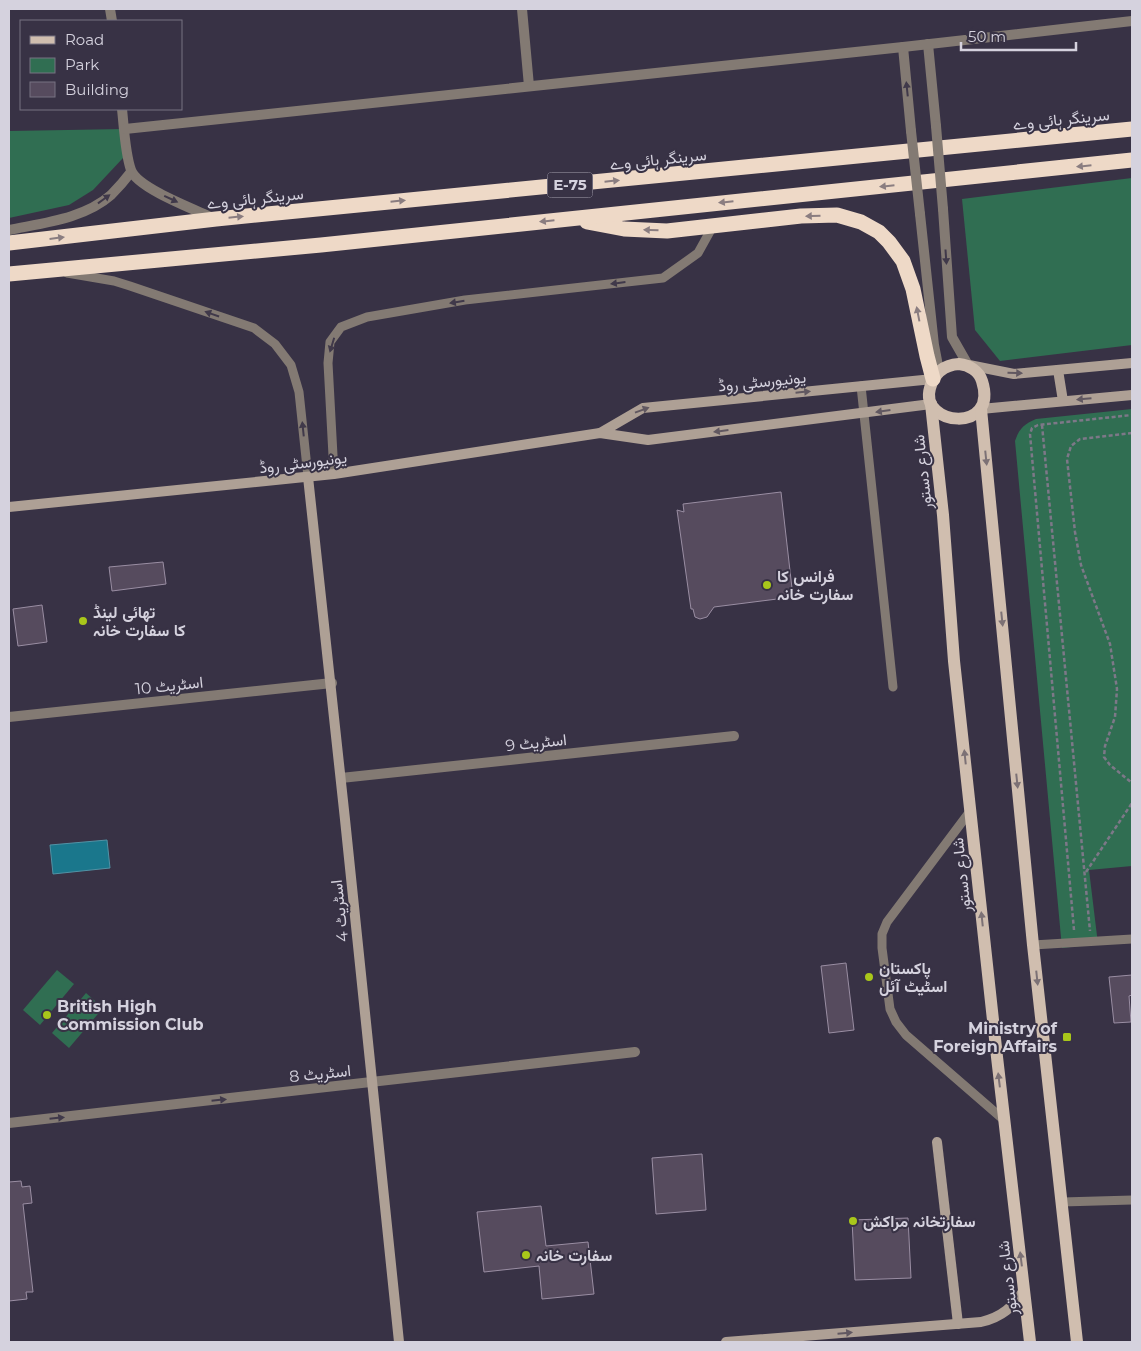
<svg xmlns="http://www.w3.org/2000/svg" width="1141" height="1351" viewBox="0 0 1141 1351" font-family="Montserrat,Vazirmatn,sans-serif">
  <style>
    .green { fill: #306e52 }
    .water { fill: #1a778c; stroke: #5292a5 }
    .building { fill: #564b5e; stroke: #9a8ea3 }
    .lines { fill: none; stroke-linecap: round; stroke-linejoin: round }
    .path { stroke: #7d7888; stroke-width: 2.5; stroke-dasharray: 4 2.5; stroke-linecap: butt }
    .lane { stroke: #837a73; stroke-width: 9 }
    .street { stroke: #837a73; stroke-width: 10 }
    .secondary { stroke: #aea095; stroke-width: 10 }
    .primary { stroke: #d0beaf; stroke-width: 12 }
    .highway { stroke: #eed9c7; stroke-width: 15 }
    .street-bridge { stroke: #837a73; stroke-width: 10 }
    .oneway { fill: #40394a }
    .oneway2 { fill: #8a7d80 }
    .oneway3 { fill: #615861 }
    .oneway4 { fill: #7c7175 }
    .poi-dot { fill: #a9c71a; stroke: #383245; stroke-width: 2 }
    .labels { text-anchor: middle; stroke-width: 4; stroke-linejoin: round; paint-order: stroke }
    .shield { fill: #383245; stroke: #a6a2b0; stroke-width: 1 }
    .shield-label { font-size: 15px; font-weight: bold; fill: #d5d2de }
    .street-label { font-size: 16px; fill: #d5d2de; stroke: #383245 }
    .poi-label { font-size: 16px; font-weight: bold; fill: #d5d2de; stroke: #383245; text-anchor: start }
  </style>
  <rect width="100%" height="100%" fill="#383245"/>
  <g class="green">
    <path d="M125,129L123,158L93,190L69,205L9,218V131Z"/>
    <path d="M1132,178V345L1000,361L975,330L962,199Z"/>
    <path d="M1132,409V866L1089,870L1098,944L1062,948L1015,441C1019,429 1024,424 1036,419Z"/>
    <path d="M57,970L74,984L40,1025L23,1010Z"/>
    <path d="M86,993L103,1008L69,1048L52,1033Z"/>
  </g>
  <path class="water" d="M107,840L110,868L53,874L50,845Z"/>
  <g class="building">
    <path d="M781,492L793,597L714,607L707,617L700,619L695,617L693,609H691L677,510L684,512L683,504Z"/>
    <path d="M163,562L166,584L112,591L109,567Z"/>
    <path d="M42,605L47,642L18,646L13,609Z"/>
    <path d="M846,963L854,1030L829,1033L821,966Z"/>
    <path d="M1132,975V995L1129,996L1131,1022L1114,1023L1109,977Z"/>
    <path d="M702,1154L706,1210L656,1214L652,1158Z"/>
    <path d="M21,1181L22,1187L30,1186L32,1203L23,1204L33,1292H26L27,1299L9,1301V1182Z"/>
    <path d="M541,1206L546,1246L588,1242L594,1294L542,1299L539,1266L484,1272L477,1212Z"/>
    <path d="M908,1218L911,1278L855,1280L852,1220Z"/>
  </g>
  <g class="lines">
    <g class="path">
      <path d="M1042,425L1090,931"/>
      <path d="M1132,433L1080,439L1071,446L1067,459L1075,532L1081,565L1110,644L1117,689L1115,717L1105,746L1104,757L1110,765L1132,783"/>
      <path d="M1086,872L1132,803"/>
      <path d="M1074,930L1030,434L1032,428L1038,425L1132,415"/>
    </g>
    <g class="lane">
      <path d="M67,273L114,281L130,286L254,328L275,344L291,365L299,392L308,477"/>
      <path d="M861,386L893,687"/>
      <path d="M334,474L328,363L330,342L341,327L367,317L465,300L663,278L698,253L713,226"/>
      <path d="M971,810L887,922L882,934V948L890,1009L896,1022L906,1035L1004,1120"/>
      <path d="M1033,945L1132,939"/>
      <path d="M1062,1202L1132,1200"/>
    </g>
    <g class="street">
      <path d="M110,9L112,21"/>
      <path d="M522,9L529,86"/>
      <path d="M928,44L936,126"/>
      <path d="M903,47L911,131"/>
      <path d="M122,109C124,127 125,153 131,170C137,188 196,210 213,218"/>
      <path d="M125,129L903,47L1132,21"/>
      <path d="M943,209L952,337L968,365"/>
      <path d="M920,214L934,345L939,371"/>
      <path d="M9,230C42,223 84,219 111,195C118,188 125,180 131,172"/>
      <path d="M9,717L332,683"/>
      <path d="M341,778L734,736"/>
      <path d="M9,1123L635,1052"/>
    </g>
    <g class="secondary">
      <path d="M969,365L1014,374L1132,363"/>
      <path d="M1058,370L1063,401"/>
      <path d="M981,409L1132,395"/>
      <path d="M600,433L643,408L933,379"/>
      <path d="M308,477C341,765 368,1054 399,1342"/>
      <path d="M9,507L334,474L600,433L648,440L931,404"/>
      <path d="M937,1142L958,1324"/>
      <path d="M726,1342L981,1322C1002,1317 1013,1307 1024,1290"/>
    </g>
    <g class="primary">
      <path d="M959,364C969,365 979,371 982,381C999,434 919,426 930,388C934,373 944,365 959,364Z"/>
      <path d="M931,404L943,515L954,661L997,1057L1030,1342"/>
      <path d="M981,409L1033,945L1077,1342"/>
    </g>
    <g class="highway">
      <path d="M587,222L624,229L667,231L801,216L837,215L861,222L879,232L889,242L903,261L913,289L927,356L933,379"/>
      <path d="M9,243L216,219L1132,129"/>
      <path d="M9,274L321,245L1132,160"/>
    </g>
    <g class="street-bridge">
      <path d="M936,126L943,209"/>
      <path d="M911,131L920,214"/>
    </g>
  </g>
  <defs><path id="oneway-solid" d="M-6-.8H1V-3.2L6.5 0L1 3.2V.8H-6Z" transform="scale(1.25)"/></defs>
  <g class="oneway">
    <use href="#oneway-solid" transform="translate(907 89) rotate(-96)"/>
    <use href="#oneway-solid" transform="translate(104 199) rotate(-36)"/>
    <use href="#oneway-solid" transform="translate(171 199) rotate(25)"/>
    <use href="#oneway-solid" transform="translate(946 257) rotate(86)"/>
    <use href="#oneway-solid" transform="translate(618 283) rotate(173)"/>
    <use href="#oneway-solid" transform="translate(457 302) rotate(171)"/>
    <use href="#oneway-solid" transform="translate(212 314) rotate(-161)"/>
    <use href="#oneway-solid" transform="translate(332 345) rotate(107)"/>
    <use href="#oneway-solid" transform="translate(303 429) rotate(-96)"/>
    <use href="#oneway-solid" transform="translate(219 1100) rotate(-6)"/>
    <use href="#oneway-solid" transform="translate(57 1118) rotate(-6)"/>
  </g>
  <g class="oneway2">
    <use href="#oneway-solid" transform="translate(1084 166) rotate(174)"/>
    <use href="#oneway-solid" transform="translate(612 181) rotate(-6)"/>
    <use href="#oneway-solid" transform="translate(887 186) rotate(174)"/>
    <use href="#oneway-solid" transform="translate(398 201) rotate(-6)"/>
    <use href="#oneway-solid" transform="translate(726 202) rotate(174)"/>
    <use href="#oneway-solid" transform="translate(813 216) rotate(178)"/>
    <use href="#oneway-solid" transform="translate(236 217) rotate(-6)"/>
    <use href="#oneway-solid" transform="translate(547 221) rotate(174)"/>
    <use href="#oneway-solid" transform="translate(651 230) rotate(-178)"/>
    <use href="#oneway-solid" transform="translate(57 238) rotate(-7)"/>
    <use href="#oneway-solid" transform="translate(918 314) rotate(-101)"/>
  </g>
  <g class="oneway3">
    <use href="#oneway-solid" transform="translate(1015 373) rotate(2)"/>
    <use href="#oneway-solid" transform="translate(803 392) rotate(-6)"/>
    <use href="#oneway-solid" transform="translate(1084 399) rotate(175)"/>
    <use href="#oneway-solid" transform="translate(642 410) rotate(-20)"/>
    <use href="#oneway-solid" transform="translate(883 411) rotate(172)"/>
    <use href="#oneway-solid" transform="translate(721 431) rotate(173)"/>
    <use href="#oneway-solid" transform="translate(845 1333) rotate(-5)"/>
  </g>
  <g class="oneway4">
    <use href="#oneway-solid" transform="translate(986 458) rotate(84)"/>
    <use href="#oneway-solid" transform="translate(1002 619) rotate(84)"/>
    <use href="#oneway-solid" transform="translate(965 757) rotate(-96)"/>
    <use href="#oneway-solid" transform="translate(1017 781) rotate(84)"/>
    <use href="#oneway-solid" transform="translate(982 919) rotate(-96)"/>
    <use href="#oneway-solid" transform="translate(1037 978) rotate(84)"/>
    <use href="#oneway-solid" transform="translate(999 1080) rotate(-97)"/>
    <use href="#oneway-solid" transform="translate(1021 1259) rotate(-97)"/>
  </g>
  <g class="poi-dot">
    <circle cx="767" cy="585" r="5"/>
    <circle cx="83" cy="621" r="5"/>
    <circle cx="869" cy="977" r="5"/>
    <circle cx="47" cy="1015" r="5"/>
    <rect x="1062" y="1032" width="10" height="10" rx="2.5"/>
    <circle cx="853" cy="1221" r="5"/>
    <circle cx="526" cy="1255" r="5"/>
  </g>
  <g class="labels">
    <rect class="shield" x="547.5" y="172.5" width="45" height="25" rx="4"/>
    <g class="shield-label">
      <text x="570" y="190">E-75</text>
    </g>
    <g class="street-label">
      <text transform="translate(1061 119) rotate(-6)" y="6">سرینگر ہائی وے</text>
      <text transform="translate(658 159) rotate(-6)" y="6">سرینگر ہائی وے</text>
      <text transform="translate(255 198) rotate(-6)" y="6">سرینگر ہائی وے</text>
      <text transform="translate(762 381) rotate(-6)" y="6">یونیورسٹی روڈ</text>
      <text transform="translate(303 462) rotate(-7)" y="6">یونیورسٹی روڈ</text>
      <text transform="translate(922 472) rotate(-96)" y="6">شارع دستور</text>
      <text transform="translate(169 685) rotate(-6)" y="6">اسٹریٹ 10</text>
      <text transform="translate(536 742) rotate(-6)" y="6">اسٹریٹ 9</text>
      <text transform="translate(961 875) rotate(-96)" y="6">شارع دستور</text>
      <text transform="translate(339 911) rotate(-96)" y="6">اسٹریٹ 4</text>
      <text transform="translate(320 1073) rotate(-6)" y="6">اسٹریٹ 8</text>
      <text transform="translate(1007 1278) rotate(-97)" y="6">شارع دستور</text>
    </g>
    <g class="poi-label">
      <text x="777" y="582">فرانس کا<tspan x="777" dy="18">سفارت خانہ</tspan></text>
      <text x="93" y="618">تھائی لینڈ<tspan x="93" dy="18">کا سفارت خانہ</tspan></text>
      <text x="879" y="974">پاکستان<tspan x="879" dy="18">اسٹیٹ آئل</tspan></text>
      <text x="57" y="1012">British High<tspan x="57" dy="18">Commission Club</tspan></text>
      <text x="1057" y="1034" text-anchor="end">Ministry of<tspan x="1057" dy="18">Foreign Affairs</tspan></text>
      <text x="863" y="1227">سفارتخانہ مراکش</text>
      <text x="536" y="1261">سفارت خانہ</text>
    </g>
  </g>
  <rect width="1141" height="1351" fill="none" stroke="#d5d2de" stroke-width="20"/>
  <rect x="20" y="20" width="162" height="90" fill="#383245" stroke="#777282"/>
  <rect x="30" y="36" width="25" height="8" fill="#d0beaf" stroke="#777282"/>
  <text x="65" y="45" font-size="15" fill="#d5d2de">Road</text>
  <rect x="30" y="58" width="25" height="15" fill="#306e52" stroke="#777282"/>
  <text x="65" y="70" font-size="15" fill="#d5d2de">Park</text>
  <rect x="30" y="82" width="25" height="15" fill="#564b5e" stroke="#777282"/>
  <text x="65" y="95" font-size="15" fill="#d5d2de">Building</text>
  <path d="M961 42v8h115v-8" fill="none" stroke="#d5d2de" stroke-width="2.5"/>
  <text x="968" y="42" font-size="15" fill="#d5d2de" stroke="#383245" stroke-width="4" paint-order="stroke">50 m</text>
</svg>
